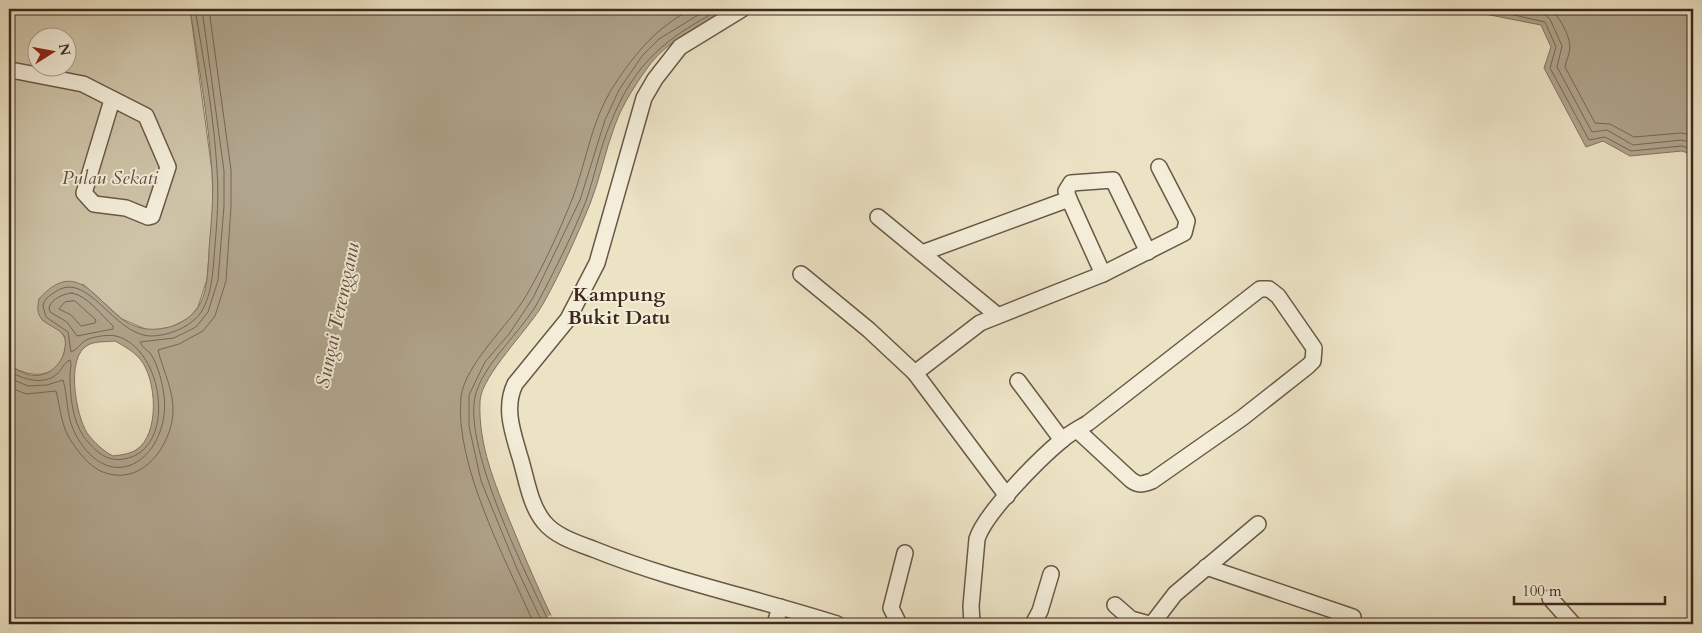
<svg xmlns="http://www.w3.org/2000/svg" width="1702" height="633" viewBox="0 0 1702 633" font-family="Cardo,serif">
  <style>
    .green { fill: #cec4a8; stroke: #867762; fill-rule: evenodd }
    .water { fill: #b0a48c; stroke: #827360; fill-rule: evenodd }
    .pier { fill: #ece3c5 }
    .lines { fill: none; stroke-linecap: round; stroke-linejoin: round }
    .shore { stroke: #766754; stroke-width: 1 }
    .minor-casing { stroke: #695847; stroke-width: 18 }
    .minor { stroke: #f3edd9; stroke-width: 15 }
    .labels { text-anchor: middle; stroke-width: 4; stroke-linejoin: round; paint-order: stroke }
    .park-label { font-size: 19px; font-style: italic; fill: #615040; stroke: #f3edd9 }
    .neighbourhood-label { font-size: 20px; font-weight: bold; fill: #3d2a1d; stroke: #f3edd9 }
    .water-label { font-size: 20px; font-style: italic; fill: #604f3e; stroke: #f3edd9 }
  </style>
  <rect width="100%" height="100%" fill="#ece3c5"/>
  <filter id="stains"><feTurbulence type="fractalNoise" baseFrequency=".004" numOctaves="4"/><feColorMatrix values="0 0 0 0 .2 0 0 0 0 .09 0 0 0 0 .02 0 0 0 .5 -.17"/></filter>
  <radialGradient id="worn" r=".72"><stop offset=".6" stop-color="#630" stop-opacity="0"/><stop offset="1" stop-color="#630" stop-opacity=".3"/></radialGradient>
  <path class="green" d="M9,9H190L212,171L213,206L207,279L198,307L189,318L171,327L150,331L122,319L83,284L38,306L42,320L60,330L66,340C64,377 36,382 9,365ZM38,38H68V68H38Z"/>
  <g class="water">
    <path d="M190,9H732C703,24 671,38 651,63C637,82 623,103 615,125C605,151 600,179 590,204C576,238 561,272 543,304C529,329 481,376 480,401C478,445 495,484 511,524C525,558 539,591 555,624H9V365C14,368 20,372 26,374C50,382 71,357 64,335C51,322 33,324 39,299C75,258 94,298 122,319C135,329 150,331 165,328C177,326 189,319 197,309C208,294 208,269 209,250C211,224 214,197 212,171C208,117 198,62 190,9ZM115,341C124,346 133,351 140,359C157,379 160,435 136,450C129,454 121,455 113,456C103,451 94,442 87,433C76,415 65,357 88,345C95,341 106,342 115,341Z"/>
    <path d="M1480,9H1689L1693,11V155L1682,151L1630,156L1603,141L1586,147L1544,68L1551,47L1541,25L1485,14Z"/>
  </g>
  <path class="pier" d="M551,615L555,624H537L536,623Z"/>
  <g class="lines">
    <g class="shore">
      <path d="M1487,9L1545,22L1556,47L1550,68L1589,140L1605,137L1631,151L1682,146L1693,150"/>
      <path d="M1517,9L1544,14L1550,19L1562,46L1557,67L1592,132L1607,130L1633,145L1681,140L1693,143"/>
      <path d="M1550,9C1559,15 1570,36 1570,47C1570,54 1566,60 1565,67L1595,123L1610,124L1634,137L1681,133L1693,135"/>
      <path d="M72,293C88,296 101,315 113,326V329L77,336L67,322L50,312L49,307C53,298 63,294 72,293Z"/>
      <path d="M75,301L96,320L95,323L81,326L71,315L59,309L65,302Z"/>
      <path d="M9,371C22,379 43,386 57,374C62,370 64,362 70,360C72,365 70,369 70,375C70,395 72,420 84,437C95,451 106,462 124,459C178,450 164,348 116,336C108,334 89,337 83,342C79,346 76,350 71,352L68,332L46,317L43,306C44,299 49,296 55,292C88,269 113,335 151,336C169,336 194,326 203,309C213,290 213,267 215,246C217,221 219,196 217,170C214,116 204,62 195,9"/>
      <path d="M9,378L28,386L47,385L63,380C69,401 65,417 78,439C117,502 175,449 163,389C161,378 157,363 150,353C146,349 142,347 140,342L174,338L196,327L208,312L218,280L224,206V171L202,9"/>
      <path d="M9,387L26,394L56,391C61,410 61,429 74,445C82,457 94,471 109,474C145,483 171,444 173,413C174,390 163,371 158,350L179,344L203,331L215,316L226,281L231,207V170L209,9"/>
      <path d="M534,624C507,562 454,465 461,397C465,364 509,325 526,296C544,265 560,230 573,197C587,159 592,118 615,84C636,52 657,27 692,9"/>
      <path d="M543,624L517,569L481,481L469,426V395L485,362L509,334L533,298L580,200L605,120L619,90L642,56L659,39L708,9"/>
      <path d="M550,624C526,574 464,450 475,397C482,364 523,331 539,300C556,268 573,234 586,201C595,175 600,147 611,122C635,62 666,38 721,9"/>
    </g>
    <g class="minor-casing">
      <g id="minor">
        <path d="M742,9L680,47L655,79L644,98L597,263L568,319L515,384C504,407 512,430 519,454C526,475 529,504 544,522C555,536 577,543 593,549C672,581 756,598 837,624"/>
        <path d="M9,72L16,71L83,84L146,116L168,167L152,216L148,217L126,208L94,204L84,193L112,100"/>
        <path d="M878,217L997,315"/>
        <path d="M922,253L1069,199"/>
        <path d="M801,274L869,330L915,373L1007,496"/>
        <path d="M1103,274L1069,199L1066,191L1071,183L1113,180L1148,252"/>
        <path d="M915,373L980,323L1103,274L1184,233L1187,221L1159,167"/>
        <path d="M1018,381L1062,440"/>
        <path d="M1206,567L1353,617L1347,624"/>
        <path d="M1550,598L1573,624"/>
        <path d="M1115,605L1131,619L1149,624"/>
        <path d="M775,624L780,607"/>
        <path d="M899,624L891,608L905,553"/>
        <path d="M972,624L971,606L977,539C985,513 1040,458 1062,440C1070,433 1080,428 1088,423L1260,289H1269L1278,296L1314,348L1313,361L1308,366L1242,418L1152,481C1143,484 1139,486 1131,480L1077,430"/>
        <path d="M1033,624L1040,611L1051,574"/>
        <path d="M1152,624L1175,594L1258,524"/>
      </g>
    </g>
    <use href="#minor" class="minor"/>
  </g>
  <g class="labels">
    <g class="park-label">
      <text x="110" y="184">Pulau Sekati</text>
    </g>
    <g class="neighbourhood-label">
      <text x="619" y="301">Kampung<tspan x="619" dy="23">Bukit Datu</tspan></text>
    </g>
    <g class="water-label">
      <text transform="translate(337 315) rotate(-78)" y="7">Sungai Terengganu</text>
    </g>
  </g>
  <rect width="1702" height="633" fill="none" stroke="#ece3c5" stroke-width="30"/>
  <rect x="10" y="10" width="1682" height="613" fill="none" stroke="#3d2a1d" stroke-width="2.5"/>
  <rect x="15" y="15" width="1672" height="603" fill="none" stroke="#3d2a1d"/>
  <g transform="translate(52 52) rotate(79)"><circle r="24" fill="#f3edd9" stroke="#aa9f8e"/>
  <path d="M0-4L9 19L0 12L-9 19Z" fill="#8f2418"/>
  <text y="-8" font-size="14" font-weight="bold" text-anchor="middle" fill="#3d2a1d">N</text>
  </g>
  <path d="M1514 596v8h151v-8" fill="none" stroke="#3d2a1d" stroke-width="2.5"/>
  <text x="1522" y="596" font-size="15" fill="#3d2a1d" stroke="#f3edd9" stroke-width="4" paint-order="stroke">100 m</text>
  <rect width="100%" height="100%" filter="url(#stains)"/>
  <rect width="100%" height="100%" fill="url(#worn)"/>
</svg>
